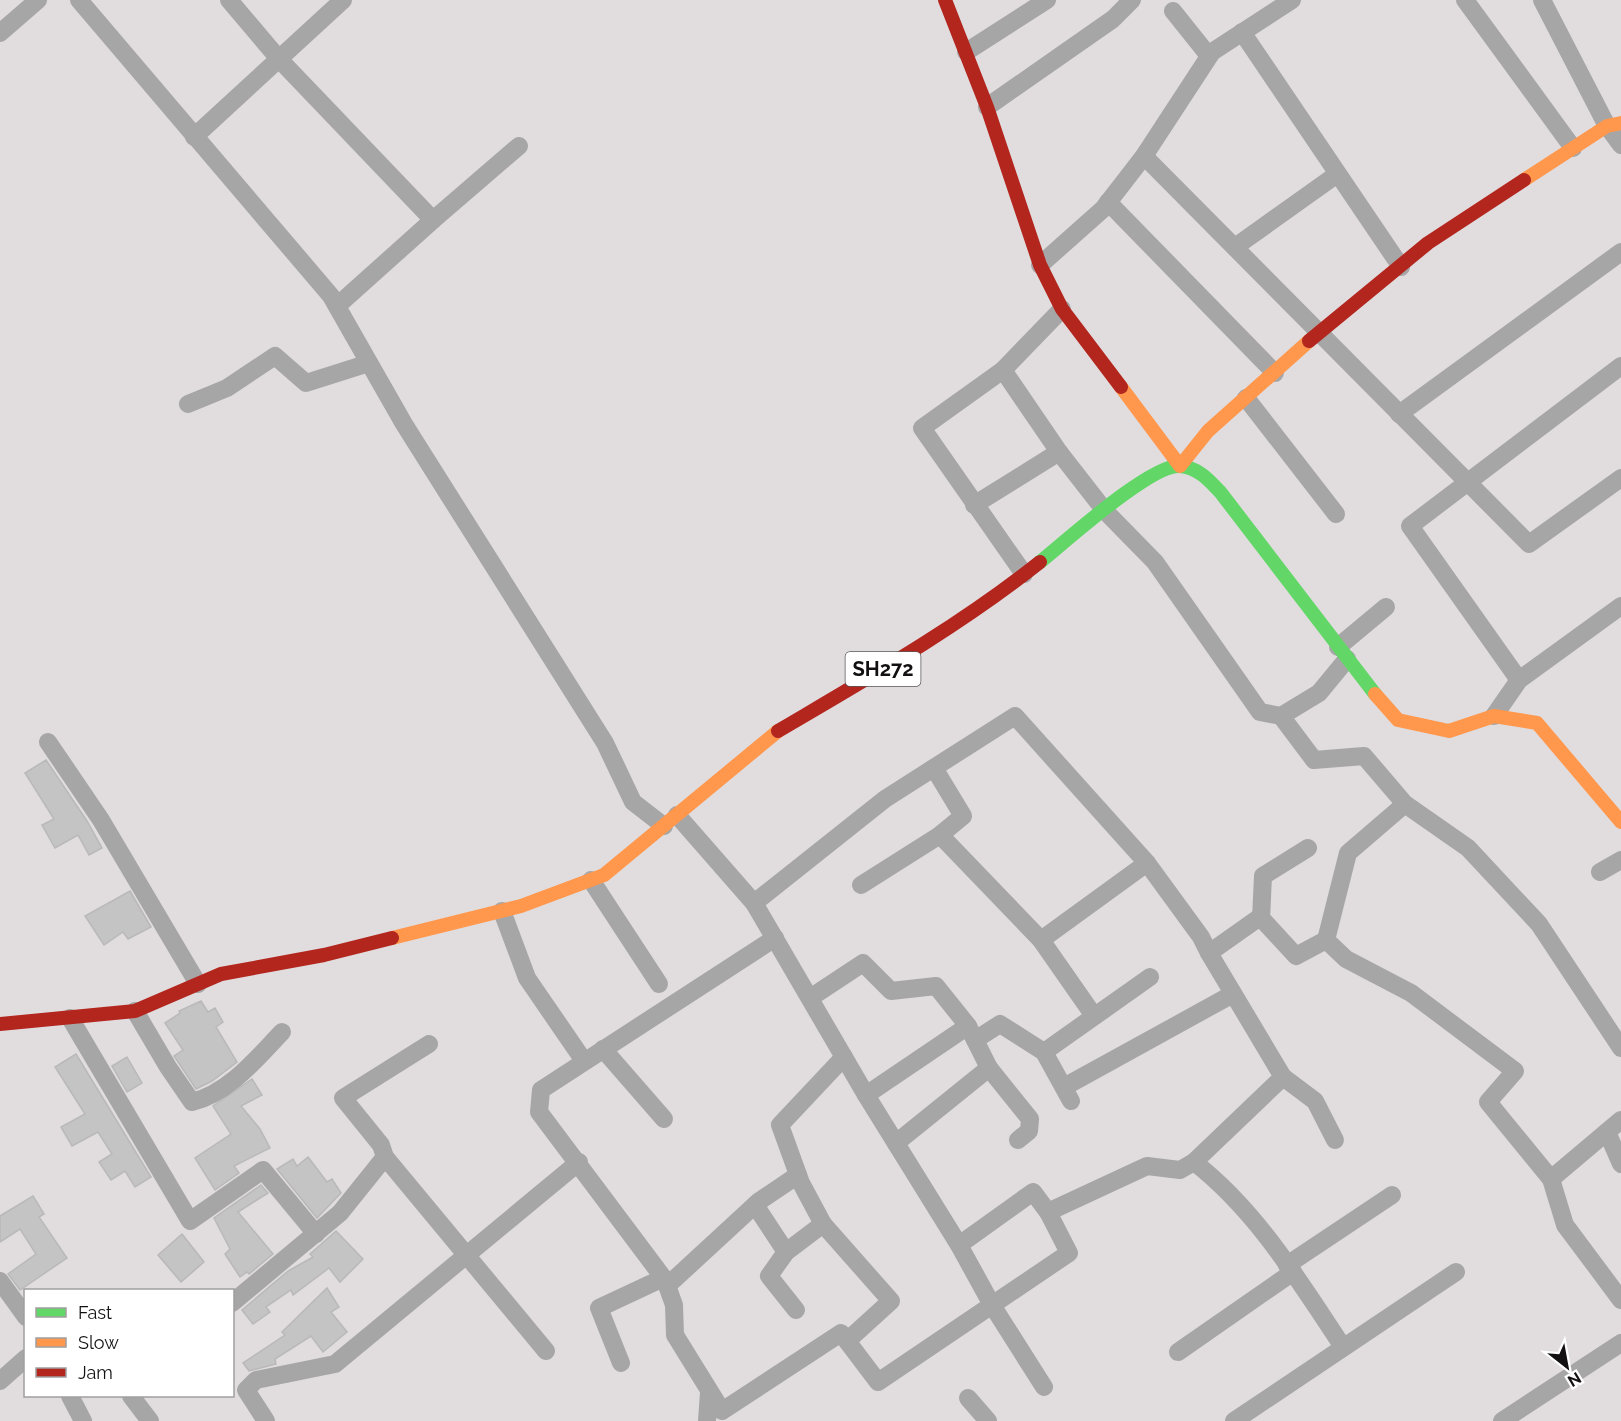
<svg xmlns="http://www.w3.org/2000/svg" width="1621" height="1421" viewBox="0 0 1621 1421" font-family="Raleway,sans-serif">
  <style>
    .building { fill: #c5c4c4; stroke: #b9b9b9; stroke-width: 1.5 }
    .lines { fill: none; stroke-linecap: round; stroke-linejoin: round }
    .street { stroke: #a7a6a7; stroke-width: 18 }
    .fast { stroke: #63d668; stroke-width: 14 }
    .slow { stroke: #ff974d; stroke-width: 14 }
    .jam { stroke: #b3261e; stroke-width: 14 }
    .labels { text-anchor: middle; stroke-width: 6; stroke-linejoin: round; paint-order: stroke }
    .shield { fill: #fff; stroke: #595858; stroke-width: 1.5 }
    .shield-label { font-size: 20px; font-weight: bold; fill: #121011 }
  </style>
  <rect width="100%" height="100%" fill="#e1dddf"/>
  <g class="building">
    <path d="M46,760L87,821L102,848L89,855L78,835L55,848L42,825L54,819L25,773Z"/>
    <path d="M130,891L151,927L128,939L123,932L104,945L85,916Z"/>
    <path d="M201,1001L208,1012L215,1008L223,1022L216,1027L237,1062L212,1081L196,1089L174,1056L183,1050L165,1023L180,1013L179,1011Z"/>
    <path d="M76,1054L151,1177L135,1187L125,1171L111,1180L99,1162L112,1154L98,1132L72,1146L61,1127L85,1114L55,1067Z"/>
    <path d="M127,1057L142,1083L127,1092L112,1066Z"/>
    <path d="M252,1079L262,1095L241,1106L260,1129L270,1148L234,1166L239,1173L215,1190L195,1158L231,1134L213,1106Z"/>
    <path d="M308,1157L327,1182L332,1179L341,1193L317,1218L277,1169L293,1159L297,1166Z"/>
    <path d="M261,1185L268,1193L238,1212L273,1254L249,1274L247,1272L240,1277L225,1254L230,1249L214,1218Z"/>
    <path d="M33,1196L44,1214L39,1217L67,1258L20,1290L8,1274L36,1254L20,1229L0,1242V1216Z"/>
    <path d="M336,1231L363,1259L340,1282L329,1268L293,1295L291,1290L266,1307L270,1312L253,1324L242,1310L288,1271L313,1257L310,1254Z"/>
    <path d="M182,1234L204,1262L181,1282L158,1255Z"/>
    <path d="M327,1288L339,1307L331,1312L347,1332L323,1352L311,1336L275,1359L276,1364L249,1371L243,1363L285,1335L282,1332Z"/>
  </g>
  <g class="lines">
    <g class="street">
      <path d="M79,0L331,296L404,424L605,743L633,802L664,826"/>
      <path d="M229,0L279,59L433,220L337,306"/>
      <path d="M1465,0L1573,148"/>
      <path d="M1542,0L1607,126L1621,145"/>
      <path d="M1173,11L1209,56"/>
      <path d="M1242,32L1401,267"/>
      <path d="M0,33L38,0"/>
      <path d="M966,52L1047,0"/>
      <path d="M987,107L1113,19L1132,0"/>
      <path d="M194,137L343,0"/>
      <path d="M1144,156L1529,544L1621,478"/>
      <path d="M1108,202L1275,373"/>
      <path d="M433,220L519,146"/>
      <path d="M1235,247L1336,175"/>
      <path d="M1040,265L1103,209L1144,156L1212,52L1292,0"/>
      <path d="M1003,370L1059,452L1105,511L1155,562L1260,712L1281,716L1314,760L1364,756L1405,804L1468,848L1539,924L1621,1048"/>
      <path d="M1246,398L1336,514"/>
      <path d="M188,404L227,388L275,356L306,383L369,363"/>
      <path d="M1399,414L1621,252"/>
      <path d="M974,505L1059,452"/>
      <path d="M1024,574L922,428L1003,370L1062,309"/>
      <path d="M1338,647L1386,607"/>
      <path d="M1519,680L1410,526L1621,366"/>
      <path d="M1281,716L1319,693L1347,659"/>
      <path d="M1494,716L1519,680L1621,606"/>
      <path d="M48,742L101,820L198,984"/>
      <path d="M1405,804L1348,853L1326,940L1346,959L1411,993L1515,1071L1488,1102L1551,1179L1621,1120"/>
      <path d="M677,815L754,903L885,799L1015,716L1147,863L1201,937L1209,953L1260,917L1296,956L1326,940"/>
      <path d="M940,835L1041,940L1094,1016"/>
      <path d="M1600,872L1621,860"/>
      <path d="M591,880L659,984"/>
      <path d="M861,885L940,835L963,816L934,768"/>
      <path d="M754,903L866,1095L959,1245L1033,1192L1048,1212L1147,1166L1180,1170L1194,1162L1283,1077L1209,953"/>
      <path d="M502,911L527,978L584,1061"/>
      <path d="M1261,919L1263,876L1308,848"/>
      <path d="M775,938L541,1090L539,1112L665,1280L674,1305L675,1335L722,1411L841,1333L878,1382L992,1305L959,1245"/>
      <path d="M1041,940L1147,863"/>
      <path d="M810,998L863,963L891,991L936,986L968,1026L989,1068L1030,1119L1029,1131L1018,1140"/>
      <path d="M135,1011L168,1067L192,1102C229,1093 257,1058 282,1032"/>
      <path d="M70,1018L190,1221L263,1170L316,1234"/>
      <path d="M975,1040L1000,1024L1044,1052L1071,1101"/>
      <path d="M429,1044L343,1098L381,1145L385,1157L546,1351"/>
      <path d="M603,1049L664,1119"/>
      <path d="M1044,1052L1150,977"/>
      <path d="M844,1057L780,1125L801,1183L823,1224L891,1301L847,1341"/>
      <path d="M1283,1077L1315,1101L1335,1140"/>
      <path d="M1064,1087L1233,994"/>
      <path d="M866,1095L968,1026"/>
      <path d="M1607,1132L1621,1164"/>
      <path d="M896,1143L989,1068"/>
      <path d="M1194,1162C1257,1211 1299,1281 1343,1347"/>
      <path d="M1551,1179L1565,1225L1621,1300"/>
      <path d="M755,1205L786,1252"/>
      <path d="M1287,1265L1392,1195"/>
      <path d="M0,1281L26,1317"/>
      <path d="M667,1286L758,1202L798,1175"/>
      <path d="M232,1303L340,1213L385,1157"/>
      <path d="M796,1310L769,1276L786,1252L823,1224"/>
      <path d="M1178,1352L1293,1272"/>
      <path d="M621,1363L599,1308L663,1278"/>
      <path d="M0,1381L26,1358"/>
      <path d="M1044,1387L992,1305L1069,1253L1048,1212"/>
      <path d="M70,1396L83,1421"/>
      <path d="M131,1396L150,1421"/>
      <path d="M968,1398L988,1421"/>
      <path d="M266,1421L246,1390L256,1380L335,1364L579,1162"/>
      <path d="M707,1421L709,1392"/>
      <path d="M1234,1421L1456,1272"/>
      <path d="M1502,1421L1621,1343"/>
    </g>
    <path class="fast" d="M1040,562C1065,542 1152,463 1180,466C1199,468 1209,480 1221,493L1375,694"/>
    <g class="slow">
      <path d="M1524,180L1607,126L1621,123"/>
      <path d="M1121,387L1180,466L1208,431L1309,341"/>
      <path d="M1375,694L1398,720L1449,731L1494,716L1537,723L1621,822"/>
      <path d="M392,938L521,906L604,875L778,731"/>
    </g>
    <g class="jam">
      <path d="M945,0L987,107L1040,265L1062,309L1121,387"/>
      <path d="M1309,341L1428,243L1524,180"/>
      <path d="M778,731C868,678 958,627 1040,562"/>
      <path d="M0,1024L135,1011L221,974L324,955L392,938"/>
    </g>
  </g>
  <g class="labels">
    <rect class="shield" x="845.5" y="652" width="75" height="34" rx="4.5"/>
    <g class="shield-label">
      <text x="883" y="676">SH272</text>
    </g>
  </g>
  <rect x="24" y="1289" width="210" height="108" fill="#ffffff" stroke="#a09fa0" stroke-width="1.5"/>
  <rect x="36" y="1308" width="30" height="9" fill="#63d668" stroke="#a09fa0" stroke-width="1.5"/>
  <text x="78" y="1319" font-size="18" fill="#121011">Fast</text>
  <rect x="36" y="1338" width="30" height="9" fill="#ff974d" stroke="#a09fa0" stroke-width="1.5"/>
  <text x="78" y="1349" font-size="18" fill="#121011">Slow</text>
  <rect x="36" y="1368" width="30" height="9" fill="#b3261e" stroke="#a09fa0" stroke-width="1.5"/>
  <text x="78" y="1379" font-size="18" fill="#121011">Jam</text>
  <g transform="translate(1567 1367) rotate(149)" stroke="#ffffff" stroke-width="4.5" paint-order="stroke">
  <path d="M0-4.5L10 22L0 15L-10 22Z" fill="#121011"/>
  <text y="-9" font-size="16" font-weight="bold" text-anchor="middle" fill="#121011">N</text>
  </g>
</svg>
